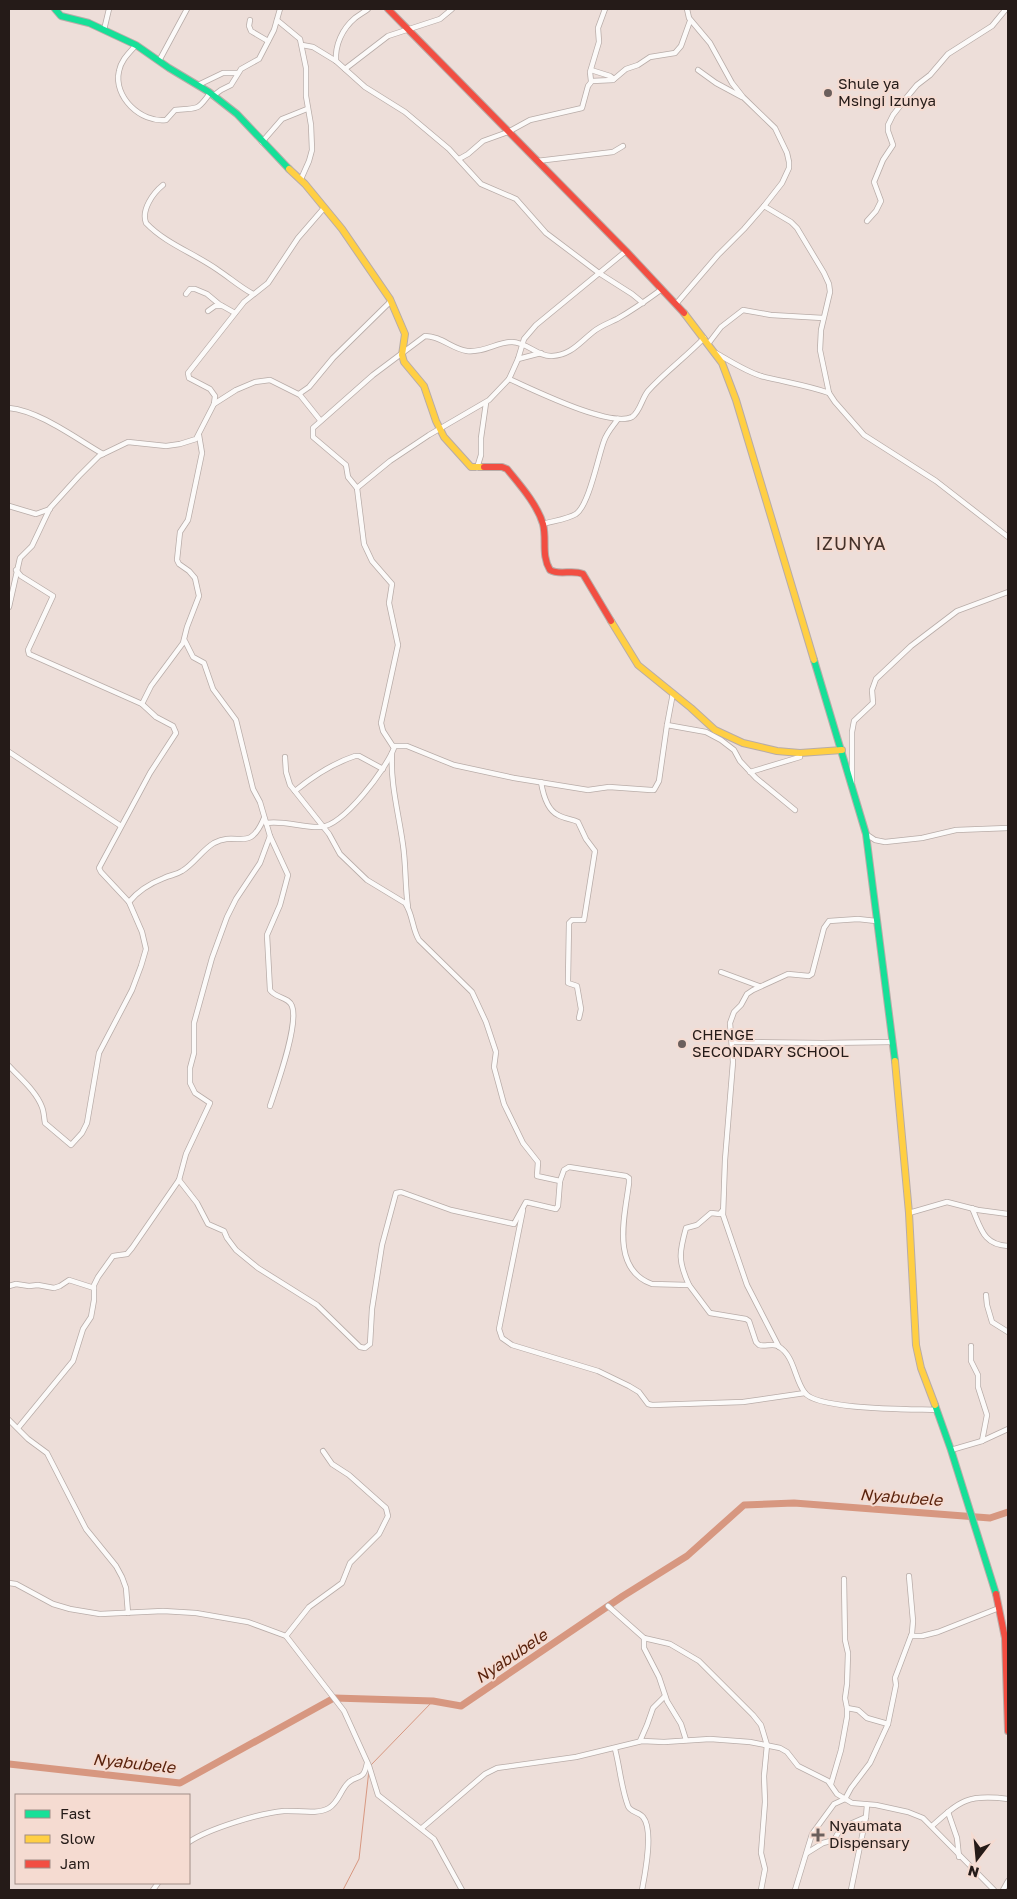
<svg xmlns="http://www.w3.org/2000/svg" width="1017" height="1899" viewBox="0 0 1017 1899" font-family="'Golos Text',sans-serif">
  <style>
    .lines { fill: none; stroke-linecap: round; stroke-linejoin: round }
    .stream { stroke: #d79780; stroke-width: 1 }
    .river { stroke: #d79780; stroke-width: 7 }
    .street-casing { stroke: #b8aca8; stroke-width: 6 }
    .fast-casing { stroke: #b8aca8; stroke-width: 8 }
    .slow-casing { stroke: #b8aca8; stroke-width: 8 }
    .jam-casing { stroke: #b8aca8; stroke-width: 8 }
    .street { stroke: #fcfaf9; stroke-width: 4.5 }
    .fast { stroke: #16e098; stroke-width: 6 }
    .slow { stroke: #ffcf43; stroke-width: 6 }
    .jam { stroke: #f24e42; stroke-width: 6 }
    .poi-dot { fill: #6b5f5c; stroke: #f5dbd1; stroke-width: 2 }
    .labels { text-anchor: middle; stroke-width: 4; stroke-linejoin: round; paint-order: stroke }
    .poi-label { font-size: 15px; fill: #251b18; stroke: #f5dbd1; text-anchor: start }
    .water-label { font-size: 16px; font-style: italic; fill: #5a230d; stroke: #f5dbd1 }
    .quarter-label { font-size: 18px; letter-spacing: 1px; fill: #443129; stroke: #f5dbd1 }
  </style>
  <rect width="100%" height="100%" fill="#edded9"/>
  <g class="lines">
    <g class="stream">
      <path d="M371,1765L433,1701"/>
      <path d="M343,1890L359,1859L369,1770"/>
    </g>
    <path class="river" d="M9,1764L180,1783L334,1698L433,1701L461,1706L623,1596L687,1556L744,1505L794,1503L990,1518L1008,1512"/>
    <g class="street-casing">
      <g id="street">
        <path d="M250,20L249,26L251,31L268,41"/>
        <path d="M277,20L300,39L306,68V96L311,125L312,150L309,161L301,179"/>
        <path d="M104,30L109,9"/>
        <path d="M136,45C129,53 121,60 119,71C113,97 141,123 166,120L175,110C197,107 196,113 210,93"/>
        <path d="M302,45L313,47L336,61L365,87L405,112L449,149L481,184L516,199L546,233L599,273L632,294L643,303"/>
        <path d="M159,61L187,9"/>
        <path d="M336,61C335,45 342,29 355,18C359,15 364,12 368,9"/>
        <path d="M345,69L388,36L440,19L452,9"/>
        <path d="M591,70L610,76L614,79"/>
        <path d="M698,70L716,83L742,97"/>
        <path d="M591,81L590,72L599,42L598,28L605,9"/>
        <path d="M198,85L223,73H237"/>
        <path d="M213,96L221,90L231,85L241,69L259,59L274,30L280,9"/>
        <path d="M262,142L282,119L307,109"/>
        <path d="M459,159L468,154L483,141L508,132L530,120L582,108L588,86L592,81L613,80L626,69L638,65L650,57L675,53L681,46L690,21"/>
        <path d="M537,161L613,152L623,146"/>
        <path d="M163,185C153,193 141,210 146,223C166,244 194,253 218,270C230,278 240,287 253,294"/>
        <path d="M764,206L791,222L797,228L824,273L829,284L830,292L821,330L820,350L829,393L835,402L864,435L936,481L1008,537"/>
        <path d="M867,221L876,211L881,201L874,182L883,160L893,145L888,131V125L893,115L907,97L917,85L930,75L948,54L992,26L1006,9"/>
        <path d="M186,294L190,289H195L207,294L219,304L235,313"/>
        <path d="M676,304L718,255L744,229L764,206L782,183L789,168V162L787,153L775,128L743,97L732,83L710,43L689,18L687,9"/>
        <path d="M208,311L215,306H222"/>
        <path d="M708,344L721,327L743,310L771,315L823,318"/>
        <path d="M716,353C730,361 745,371 761,376C784,382 806,385 829,393"/>
        <path d="M518,359L541,353"/>
        <path d="M509,379C532,389 610,428 632,417C640,412 642,398 648,391C665,372 686,357 704,338"/>
        <path d="M299,394L309,387L333,358L391,301"/>
        <path d="M214,404L236,390L255,382L270,380L300,395L320,420"/>
        <path d="M9,408C40,411 75,438 103,454"/>
        <path d="M477,468L481,455V438L486,403"/>
        <path d="M357,488L390,461L429,435L489,400L509,379L518,359L524,339L536,325L626,251"/>
        <path d="M9,506L36,514L50,509"/>
        <path d="M543,524C553,521 568,519 576,514C589,505 598,457 604,441C607,432 613,426 618,419"/>
        <path d="M9,607L20,558L32,546L50,508L79,476L99,456L128,442L166,446L180,444L196,439L214,404L215,396L210,389L189,378L188,373L244,302L268,283L298,238L324,208"/>
        <path d="M185,641L193,657L204,663L213,689L236,720L253,789L260,802L270,836L288,875L280,905L267,935L270,990C275,998 289,997 292,1006C299,1024 277,1085 270,1106"/>
        <path d="M142,704L151,686L183,643L187,627L199,596L195,578L189,571L179,564L177,560L180,532L188,520L202,453L199,435"/>
        <path d="M667,725L706,732L721,740L734,750L740,761L756,778L795,810"/>
        <path d="M393,746H407L454,765L514,778L588,790L609,787L651,790H654L659,781L667,725L673,693"/>
        <path d="M9,752L121,826"/>
        <path d="M392,753C390,783 399,815 403,845C406,865 405,886 408,907"/>
        <path d="M285,757L286,772L290,785L329,834L340,854L367,880L405,903C413,914 412,929 419,940L472,992L486,1022L496,1052L494,1067L504,1104L523,1143L538,1162L537,1176L560,1181"/>
        <path d="M750,772L800,757"/>
        <path d="M541,782C543,794 547,810 558,815C565,819 572,819 578,822L586,839L595,851L584,920H572L569,923L568,980V983L577,986L581,1009L579,1018"/>
        <path d="M852,783V732L854,721L873,703L872,690L876,679L911,646L957,611L1008,592"/>
        <path d="M295,791C312,777 334,763 355,756H359L383,769"/>
        <path d="M266,823C284,820 303,828 321,827C344,825 386,769 394,748L383,731L381,723L398,645L389,603L392,584L372,561L364,544L357,488L348,477L346,465L313,437V428L373,375L425,336C441,336 452,349 467,351C484,353 497,342 512,342C527,342 538,357 552,356C571,355 579,343 593,332C600,326 609,323 617,319C633,310 647,300 662,289"/>
        <path d="M866,834L875,840L885,842L922,838L956,830L1008,828"/>
        <path d="M129,902C138,891 151,883 164,878C170,875 176,875 182,871C194,864 202,850 214,843C238,830 249,854 264,818"/>
        <path d="M721,972L759,986"/>
        <path d="M732,1042L822,1043L893,1042"/>
        <path d="M9,1066C20,1078 36,1091 42,1107C44,1112 44,1118 45,1123L71,1145L82,1133L87,1123L99,1053L132,990L141,966L146,949L142,932L129,902L101,872L99,868L150,773L176,733L173,726L156,717L142,704L133,700L29,654L28,650L53,596L21,576L16,570"/>
        <path d="M179,1180L197,1203L208,1224L224,1231L227,1238L236,1250L258,1268L317,1305L360,1347L365,1348L370,1344L372,1309L382,1245L396,1193L401,1192L451,1210L514,1224L526,1202L556,1209L558,1206L560,1181L564,1170L569,1167L626,1176L629,1178V1183C625,1215 610,1269 652,1284L689,1285L710,1313L746,1319L749,1321L756,1342L759,1345C765,1347 772,1343 778,1346C795,1356 794,1379 805,1393C818,1410 913,1409 937,1410"/>
        <path d="M972,1208C981,1228 983,1245 1008,1246"/>
        <path d="M523,1210L499,1329L502,1338L512,1345L598,1371L629,1386L639,1392L648,1404L652,1405L743,1402L805,1393"/>
        <path d="M909,1213L947,1202L978,1210L1008,1214"/>
        <path d="M689,1285C678,1261 679,1253 686,1228L697,1225L711,1213L720,1214L722,1211"/>
        <path d="M9,1286L16,1284L29,1286L38,1285L54,1288L60,1286L69,1280L94,1288"/>
        <path d="M986,1295L987,1305L992,1322L1008,1332"/>
        <path d="M971,1346V1361L978,1375V1387L987,1415L982,1441"/>
        <path d="M779,1347L747,1285L723,1215L725,1160L733,1062L730,1023L734,1012L741,1005L747,994L753,990L788,974L809,976L812,974L824,928L829,921L858,919L876,921"/>
        <path d="M9,1420L28,1439L47,1453L86,1529L116,1566L122,1577L126,1588L128,1613"/>
        <path d="M18,1428L73,1361L83,1329L91,1317L94,1300V1285L98,1277L113,1256L127,1254L132,1248L179,1180L186,1154L210,1103L195,1093L190,1083V1068L194,1053V1023L212,958L227,917L236,899L260,863L270,836"/>
        <path d="M951,1450L982,1441L1008,1429"/>
        <path d="M9,1583L16,1584L53,1604L70,1609L100,1614L163,1611L196,1613L248,1622L286,1636L344,1711L369,1766L378,1795L434,1839L462,1890"/>
        <path d="M608,1606L644,1638L670,1644L699,1661L753,1715L761,1725L767,1745L764,1776L765,1802L761,1853L765,1869L761,1890"/>
        <path d="M286,1636L309,1607L342,1583L350,1563L379,1534L388,1516L386,1508L349,1475L332,1464L323,1451"/>
        <path d="M911,1636H922L938,1632L999,1608"/>
        <path d="M644,1638V1648L659,1677L667,1701L681,1724L686,1740"/>
        <path d="M847,1708L858,1710L867,1718L888,1724"/>
        <path d="M640,1741L647,1725L653,1708L665,1696"/>
        <path d="M615,1749C620,1768 621,1787 628,1806C630,1812 639,1812 643,1817C654,1830 645,1874 642,1890"/>
        <path d="M831,1784L841,1750L847,1717V1708L845,1698L847,1684L848,1653L845,1640L844,1579"/>
        <path d="M948,1812L957,1838L959,1857"/>
        <path d="M932,1826C961,1800 968,1794 1008,1799"/>
        <path d="M422,1828L485,1774L497,1768L576,1757L642,1741L664,1742L710,1739L750,1742L780,1748L787,1752L798,1766L828,1781L837,1794L852,1803L876,1805L908,1812L923,1818L994,1890"/>
        <path d="M189,1842C208,1829 260,1813 284,1811C297,1810 317,1815 329,1808C339,1802 340,1791 348,1783C358,1773 363,1783 367,1763"/>
        <path d="M807,1853L823,1843L834,1840L841,1828L866,1817"/>
        <path d="M153,1890L158,1883"/>
        <path d="M795,1890L812,1834L834,1804L845,1799L851,1788L870,1763L888,1724L896,1685L895,1678L912,1633L913,1621L909,1576"/>
        <path d="M851,1890L866,1817L867,1805"/>
        <path d="M1003,1890L1008,1881"/>
      </g>
    </g>
    <g class="fast-casing">
      <g id="fast">
        <path d="M55,9L61,16L89,23L136,45L169,68L209,92L237,114L289,169"/>
        <path d="M814,660L866,834L895,1061"/>
        <path d="M935,1405L951,1450L996,1594"/>
      </g>
    </g>
    <g class="slow-casing">
      <g id="slow">
        <path d="M289,169L305,184L342,229L390,299L405,334L402,355L404,362L424,386L436,421L444,437L471,467H484"/>
        <path d="M684,313L722,363L736,400L814,660"/>
        <path d="M611,621L638,665L691,708L715,730L743,743L777,751L800,753L842,750"/>
        <path d="M895,1061L909,1213L916,1345L921,1368L935,1405"/>
      </g>
    </g>
    <g class="jam-casing">
      <g id="jam">
        <path d="M388,9L626,251L684,313"/>
        <path d="M484,467H502L507,469C520,485 537,504 543,524C547,540 541,555 550,570C560,576 572,569 583,574L611,621"/>
        <path d="M996,1594L1005,1638L1008,1731"/>
      </g>
    </g>
    <use href="#street" class="street"/>
    <use href="#fast" class="fast"/>
    <use href="#slow" class="slow"/>
    <use href="#jam" class="jam"/>
  </g>
  <g class="poi-dot">
    <circle cx="828" cy="93" r="5"/>
    <circle cx="682" cy="1044" r="5"/>
    <path d="M815.5 1827.5h5v5h5v5h-5v5h-5v-5h-5v-5h5z"/>
  </g>
  <g class="labels">
    <g class="poi-label">
      <text x="838" y="89">Shule ya<tspan x="838" dy="17">Msingi Izunya</tspan></text>
      <text x="692" y="1040">CHENGE<tspan x="692" dy="17">SECONDARY SCHOOL</tspan></text>
      <text x="829" y="1831">Nyaumata<tspan x="829" dy="17">Dispensary</tspan></text>
    </g>
    <g class="water-label">
      <text transform="translate(901 1497) rotate(4)" y="6">Nyabubele</text>
      <text transform="translate(511 1656) rotate(-34)" y="6">Nyabubele</text>
      <text transform="translate(134 1763) rotate(6)" y="6">Nyabubele</text>
    </g>
    <g class="quarter-label">
      <text x="851" y="550">IZUNYA</text>
    </g>
  </g>
  <rect width="1017" height="1899" fill="none" stroke="#251b18" stroke-width="20"/>
  <rect x="15" y="1794" width="175" height="90" fill="#f5dbd1" stroke="#a28e87"/>
  <rect x="25" y="1810" width="25" height="8" fill="#16e098" stroke="#a28e87"/>
  <text x="60" y="1819" font-size="15" fill="#251b18">Fast</text>
  <rect x="25" y="1835" width="25" height="8" fill="#ffcf43" stroke="#a28e87"/>
  <text x="60" y="1844" font-size="15" fill="#251b18">Slow</text>
  <rect x="25" y="1860" width="25" height="8" fill="#f24e42" stroke="#a28e87"/>
  <text x="60" y="1869" font-size="15" fill="#251b18">Jam</text>
  <g transform="translate(977 1859) rotate(196)" stroke="#f5dbd1" stroke-width="4" paint-order="stroke">
  <path d="M0-4L9 19L0 12L-9 19Z" fill="#251b18"/>
  <text y="-8" font-size="14" font-weight="bold" text-anchor="middle" fill="#251b18">N</text>
  </g>
</svg>
